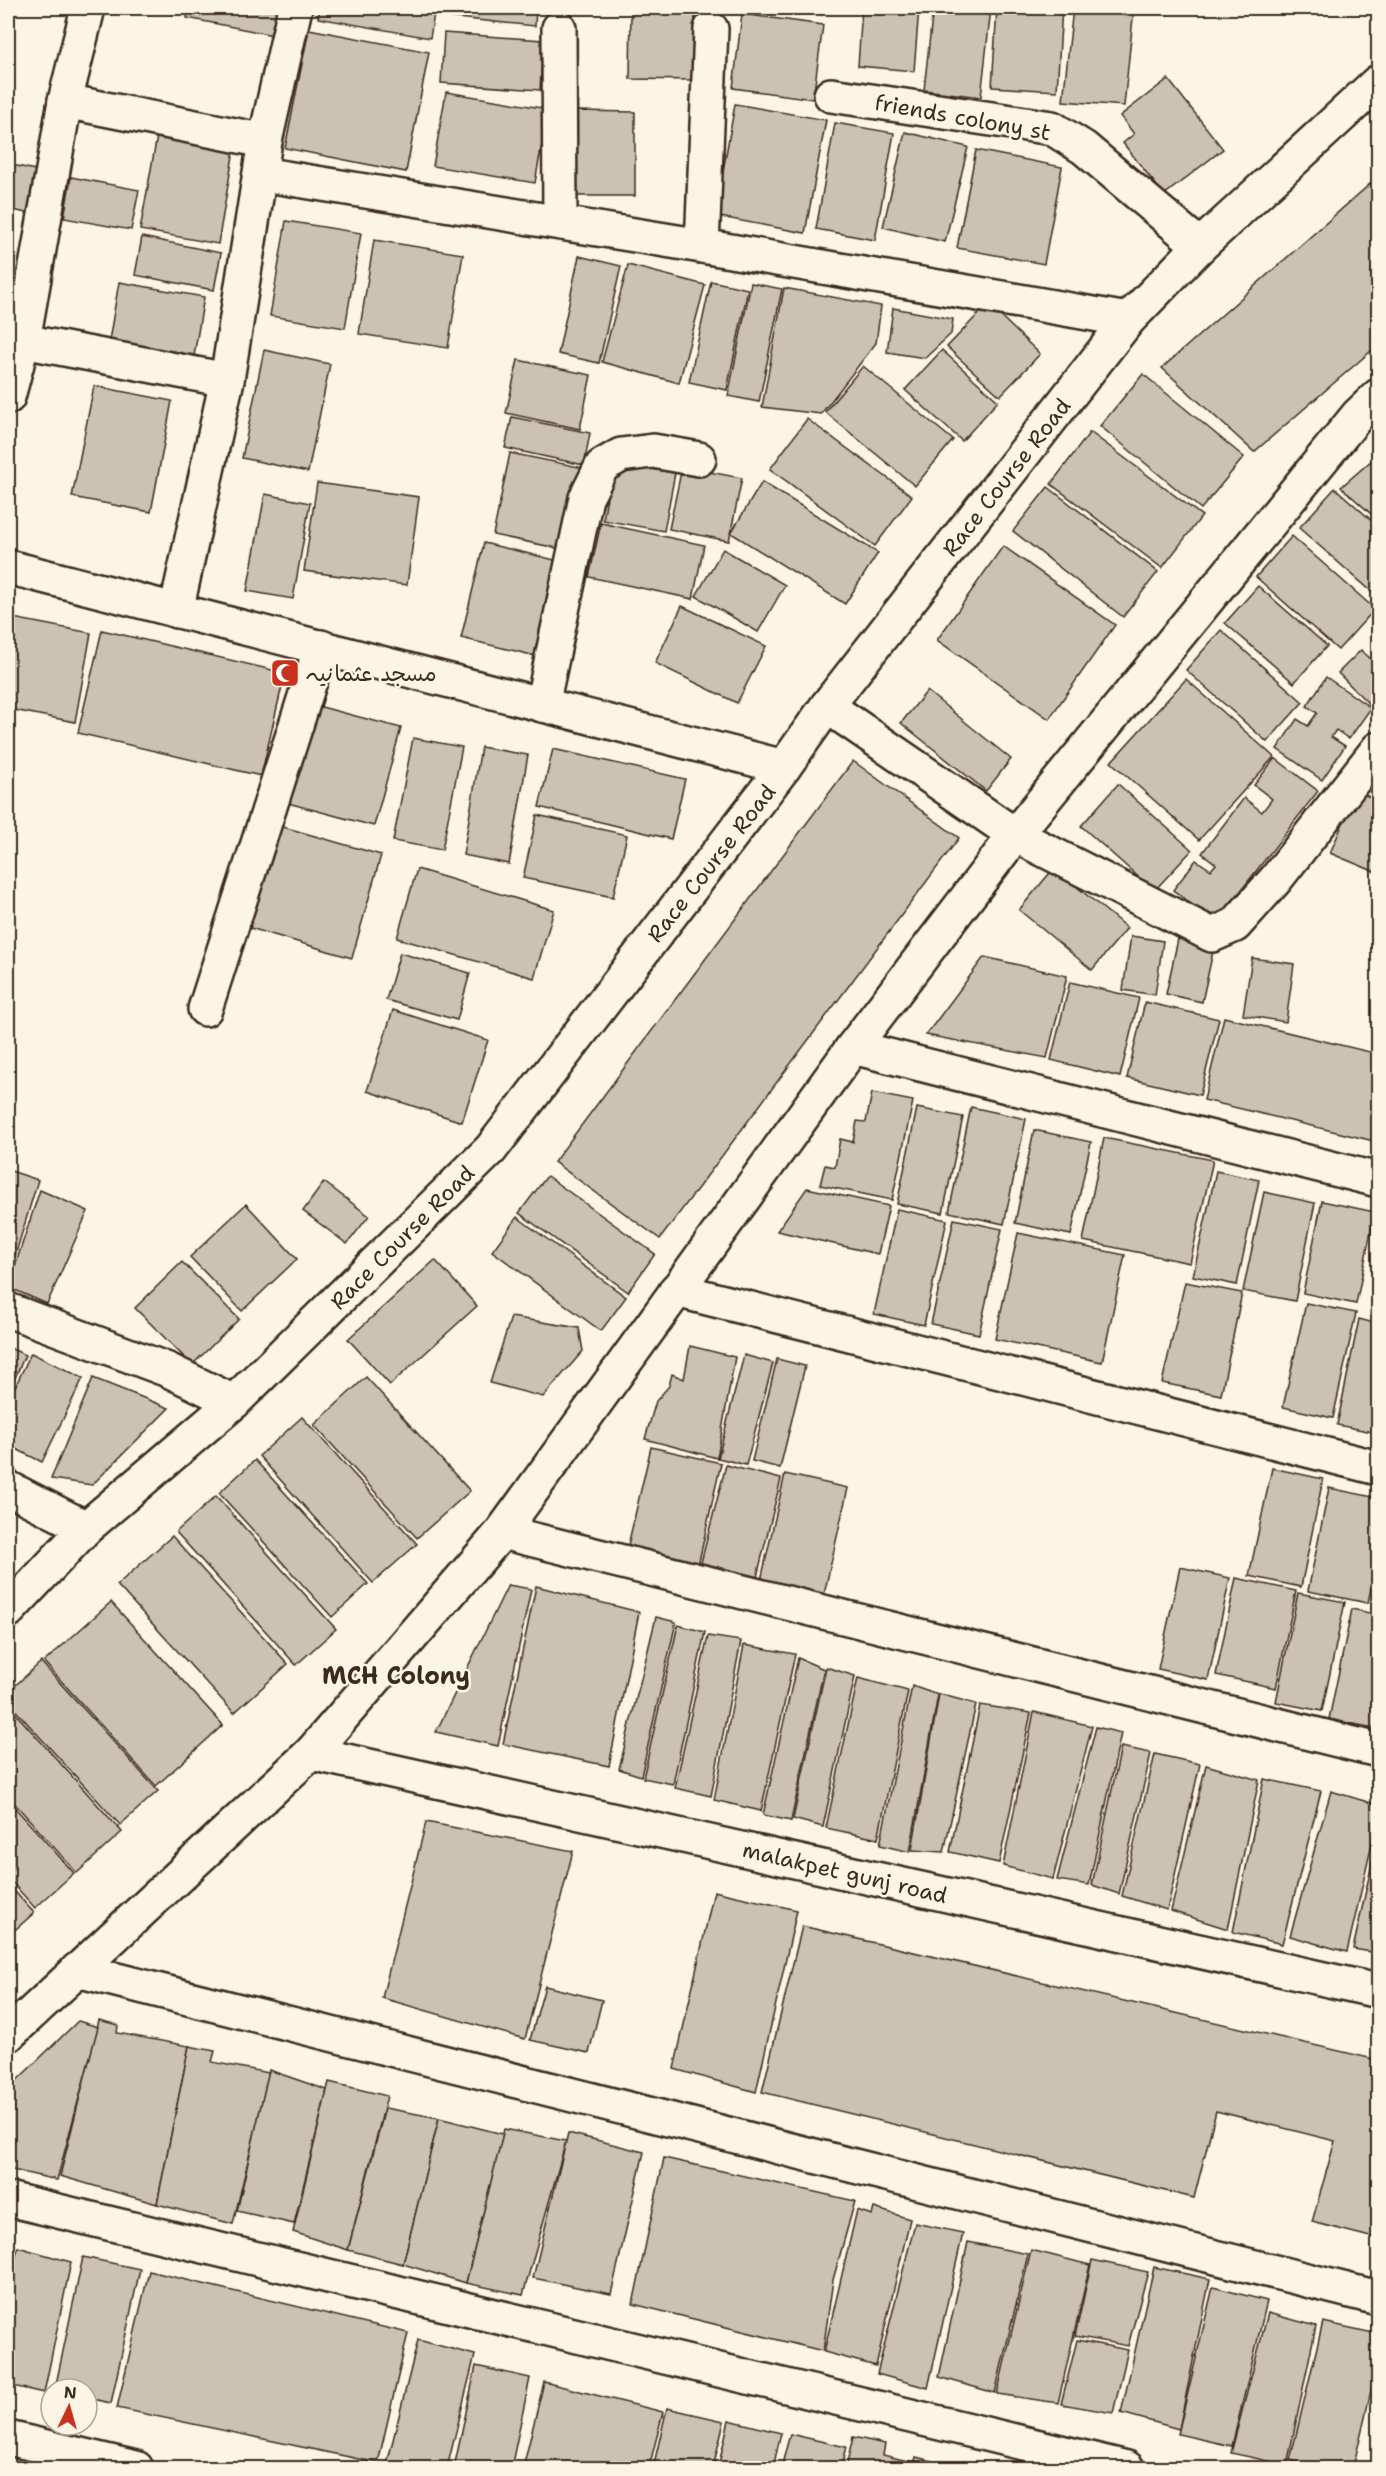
<svg xmlns="http://www.w3.org/2000/svg" width="1386" height="2476" viewBox="0 0 1386 2476" font-family="'Shantell Sans','Playpen Sans Arabic',sans-serif">
  <style>
    .building { fill: #ccc2b3; stroke: #3b2a1e; stroke-width: 1.5 }
    .lines { fill: none; stroke-linecap: round; stroke-linejoin: round }
    .street-casing { stroke: #3b2a1e; stroke-width: 38 }
    .secondary-casing { stroke: #3b2a1e; stroke-width: 38 }
    .street { stroke: #fcf5e5; stroke-width: 33 }
    .secondary { stroke: #fcf5e5; stroke-width: 33 }
    .labels { text-anchor: middle; stroke-width: 5; stroke-linejoin: round; paint-order: stroke }
    .street-label { font-size: 22px; fill: #3b2a1e; stroke: #fcf5e5 }
    .poi-label { font-size: 22px; fill: #3b2a1e; stroke: #fcf5e5; text-anchor: start }
    .neighbourhood-label { font-size: 24px; font-weight: bold; fill: #3b2a1e; stroke: #fcf5e5 }
  </style>
  <rect width="100%" height="100%" fill="#fcf5e5"/>
  <filter id="ink" filterUnits="userSpaceOnUse"><feTurbulence type="fractalNoise" baseFrequency=".0167" numOctaves="2"/><feDisplacementMap in="SourceGraphic" scale="12" xChannelSelector="R" yChannelSelector="G"/><feConvolveMatrix kernelMatrix="1 2 1 2 8 2 1 2 1" color-interpolation-filters="sRGB"/></filter>
  <g filter="url(#ink)">
    <g class="building">
      <path d="M189,8H279L273,35L187,18Z"/>
      <path d="M320,8H435L430,38L318,18Z"/>
      <path d="M449,8H536L535,26L448,17Z"/>
      <path d="M631,8H695L694,80L630,79Z"/>
      <path d="M862,8H919L914,71L858,66Z"/>
      <path d="M933,8H991L981,97L924,90Z"/>
      <path d="M997,8H1062L1057,91L992,87Z"/>
      <path d="M1073,8H1134L1124,106L1063,101Z"/>
      <path d="M742,14L823,25L813,99L733,88Z"/>
      <path d="M309,29L429,52L406,172L285,148Z"/>
      <path d="M444,33L543,40L540,90L441,83Z"/>
      <path d="M1168,79L1223,149L1164,195L1123,143L1134,134L1120,116Z"/>
      <path d="M446,92L548,109L535,183L433,166Z"/>
      <path d="M735,104L826,120L805,233L715,216Z"/>
      <path d="M575,111L635,112V196H575Z"/>
      <path d="M835,123L894,133L875,240L816,229Z"/>
      <path d="M905,132L968,147L945,242L883,227Z"/>
      <path d="M157,136L234,150L218,244L140,230Z"/>
      <path d="M976,150L1062,167L1044,264L957,248Z"/>
      <path d="M8,164L49,173L40,216L8,209Z"/>
      <path d="M71,177L139,190L131,230L64,218Z"/>
      <path d="M1378,177V345L1254,452L1162,368Z"/>
      <path d="M286,221L361,233L345,328L270,316Z"/>
      <path d="M142,237L221,253L214,290L135,275Z"/>
      <path d="M374,240L463,254L448,348L359,334Z"/>
      <path d="M579,256L621,266L599,363L558,354Z"/>
      <path d="M628,265L705,285L679,383L602,362Z"/>
      <path d="M711,281L748,289L727,390L689,382Z"/>
      <path d="M119,282L204,297L194,356L109,341Z"/>
      <path d="M751,283L782,289L759,402L728,396Z"/>
      <path d="M784,288L881,306L876,343L821,414L762,407Z"/>
      <path d="M988,304L1040,354L1000,396L947,347Z"/>
      <path d="M893,308L953,319L951,334L925,358L887,352Z"/>
      <path d="M264,350L330,364L308,472L242,458Z"/>
      <path d="M942,350L998,401L962,441L905,390Z"/>
      <path d="M518,360L591,375L580,429L506,413Z"/>
      <path d="M863,366L953,440L915,486L825,412Z"/>
      <path d="M1143,374L1244,457L1201,509L1100,426Z"/>
      <path d="M94,386L172,401L151,512L72,497Z"/>
      <path d="M512,417L590,433L584,465L505,448Z"/>
      <path d="M807,419L912,496L875,546L770,469Z"/>
      <path d="M1090,432L1202,516L1162,568L1051,484Z"/>
      <path d="M510,453L584,468L567,550L493,535Z"/>
      <path d="M1378,455V520L1341,487Z"/>
      <path d="M613,462L675,473L664,531L603,520Z"/>
      <path d="M682,467L742,478L729,541L669,529Z"/>
      <path d="M762,482L878,553L845,604L731,533Z"/>
      <path d="M317,483L419,497L407,585L304,571Z"/>
      <path d="M1048,487L1158,572L1123,617L1013,531Z"/>
      <path d="M1335,488L1378,526V597L1299,528Z"/>
      <path d="M265,494L310,503L293,599L247,591Z"/>
      <path d="M601,523L704,545L693,599L589,577Z"/>
      <path d="M1292,536L1375,609L1338,650L1256,577Z"/>
      <path d="M484,543L559,561L536,656L461,638Z"/>
      <path d="M1003,546L1115,625L1049,719L937,640Z"/>
      <path d="M723,549L785,585L758,632L696,596Z"/>
      <path d="M1258,586L1327,646L1294,683L1225,623Z"/>
      <path d="M682,606L766,646L737,703L655,663Z"/>
      <path d="M8,617L91,633L75,722L8,709Z"/>
      <path d="M102,630L285,673L261,776L78,733Z"/>
      <path d="M1221,630L1303,702L1267,742L1186,670Z"/>
      <path d="M1361,650L1374,662L1378,657V705L1374,709L1338,673Z"/>
      <path d="M1326,677L1371,708L1349,739L1336,730L1331,737L1345,746L1322,780L1277,749L1297,719L1308,726L1317,713L1307,706Z"/>
      <path d="M1186,679L1274,757L1199,840L1111,762Z"/>
      <path d="M927,691L1011,759L986,791L901,723Z"/>
      <path d="M310,704L401,728L374,826L284,802Z"/>
      <path d="M413,738L462,747L442,850L393,841Z"/>
      <path d="M481,747L528,755L509,864L463,855Z"/>
      <path d="M553,749L685,779L671,839L539,807Z"/>
      <path d="M1275,758L1318,791L1216,923L1173,890L1196,860L1211,870L1216,864L1202,853L1244,798L1262,812L1272,799L1254,785Z"/>
      <path d="M853,761L959,838L660,1239L554,1162Z"/>
      <path d="M1118,784L1192,850L1154,891L1081,826Z"/>
      <path d="M1357,791L1378,801V873L1330,853Z"/>
      <path d="M537,815L627,835L613,897L523,878Z"/>
      <path d="M280,826L381,855L352,958L250,928Z"/>
      <path d="M1054,868L1127,928L1092,970L1019,910Z"/>
      <path d="M417,869L554,910L534,978L397,938Z"/>
      <path d="M1131,936L1163,941L1155,995L1123,990Z"/>
      <path d="M1178,939L1214,947L1202,1002L1166,994Z"/>
      <path d="M400,953L470,973L457,1020L386,1000Z"/>
      <path d="M984,957L1067,976L1047,1058L926,1035Z"/>
      <path d="M1252,958L1294,964L1286,1022L1243,1015Z"/>
      <path d="M1070,982L1139,998L1120,1077L1051,1060Z"/>
      <path d="M1145,1002L1219,1019L1200,1095L1127,1078Z"/>
      <path d="M393,1010L488,1040L462,1122L367,1091Z"/>
      <path d="M1224,1017L1378,1054V1142L1204,1100Z"/>
      <path d="M872,1093L913,1101L892,1200L820,1185L825,1165L835,1167L840,1139L853,1142L857,1121L866,1122Z"/>
      <path d="M971,1107L1026,1119L1004,1224L949,1212Z"/>
      <path d="M917,1108L963,1117L943,1213L897,1204Z"/>
      <path d="M1034,1130L1091,1142L1071,1235L1015,1223Z"/>
      <path d="M1104,1138L1213,1160L1190,1263L1083,1241Z"/>
      <path d="M8,1170L38,1180L8,1279Z"/>
      <path d="M1216,1171L1259,1180L1237,1285L1193,1276Z"/>
      <path d="M547,1176L655,1254L628,1292L519,1213Z"/>
      <path d="M324,1182L369,1216L347,1244L303,1211Z"/>
      <path d="M807,1188L889,1206L878,1254L777,1231Z"/>
      <path d="M40,1190L88,1211L47,1304L8,1287Z"/>
      <path d="M1264,1192L1315,1203L1295,1301L1243,1291Z"/>
      <path d="M1322,1201L1375,1212L1356,1304L1303,1293Z"/>
      <path d="M246,1204L297,1259L242,1311L190,1257Z"/>
      <path d="M897,1209L947,1220L924,1325L874,1314Z"/>
      <path d="M517,1217L626,1297L601,1331L492,1251Z"/>
      <path d="M954,1219L1002,1229L979,1334L931,1324Z"/>
      <path d="M1018,1233L1125,1255L1102,1362L995,1339Z"/>
      <path d="M435,1260L477,1306L390,1385L348,1339Z"/>
      <path d="M182,1262L239,1319L192,1365L135,1308Z"/>
      <path d="M1185,1282L1242,1293L1221,1395L1162,1383Z"/>
      <path d="M1306,1303L1356,1313L1333,1418L1283,1407Z"/>
      <path d="M511,1317L579,1328L583,1351L543,1397L490,1383Z"/>
      <path d="M1359,1319L1378,1324V1433L1337,1425Z"/>
      <path d="M690,1346L735,1357L717,1458L645,1439L656,1401L669,1386L672,1374L684,1379Z"/>
      <path d="M8,1347L25,1355L8,1394Z"/>
      <path d="M31,1353L83,1378L42,1462L8,1445V1402Z"/>
      <path d="M744,1355L773,1363L746,1465L718,1458Z"/>
      <path d="M777,1359L805,1366L780,1468L752,1461Z"/>
      <path d="M366,1377L470,1491L417,1538L314,1425Z"/>
      <path d="M93,1378L169,1408L92,1485L51,1479Z"/>
      <path d="M302,1417L417,1544L373,1583L259,1456Z"/>
      <path d="M651,1447L721,1463L697,1570L626,1554Z"/>
      <path d="M255,1460L368,1584L332,1617L219,1493Z"/>
      <path d="M726,1465L781,1479L755,1585L699,1570Z"/>
      <path d="M1272,1468L1323,1479L1301,1587L1249,1576Z"/>
      <path d="M785,1474L848,1488L823,1599L760,1585Z"/>
      <path d="M1329,1488L1378,1498V1554L1368,1603L1308,1591Z"/>
      <path d="M216,1496L336,1629L296,1665L176,1532Z"/>
      <path d="M172,1536L288,1664L234,1713L117,1585Z"/>
      <path d="M1180,1567L1230,1578L1208,1680L1158,1669Z"/>
      <path d="M1236,1578L1296,1591L1276,1688L1216,1675Z"/>
      <path d="M508,1585L531,1589L498,1746L436,1732Z"/>
      <path d="M536,1586L639,1612L609,1766L503,1744Z"/>
      <path d="M1298,1593L1345,1602L1322,1711L1276,1702Z"/>
      <path d="M111,1602L223,1725L156,1786L44,1662Z"/>
      <path d="M1352,1609L1378,1615V1707L1374,1728L1329,1719Z"/>
      <path d="M656,1617L676,1622L641,1776L619,1769Z"/>
      <path d="M678,1625L705,1632L673,1784L643,1778Z"/>
      <path d="M708,1636L741,1641L711,1796L675,1788Z"/>
      <path d="M744,1645L795,1654L761,1811L714,1800Z"/>
      <path d="M798,1658L824,1669L791,1821L763,1815Z"/>
      <path d="M41,1662L158,1791L120,1825L8,1702V1692Z"/>
      <path d="M826,1667L855,1676L823,1827L793,1819Z"/>
      <path d="M858,1678L908,1691L878,1839L826,1828Z"/>
      <path d="M912,1686L938,1695L910,1852L880,1845Z"/>
      <path d="M939,1694L976,1704L944,1852L912,1850Z"/>
      <path d="M8,1705L122,1832L77,1873L8,1796Z"/>
      <path d="M980,1705L1031,1713L999,1863L950,1852Z"/>
      <path d="M1034,1712L1092,1726L1053,1879L1003,1866Z"/>
      <path d="M1096,1727L1121,1733L1089,1885L1057,1880Z"/>
      <path d="M1121,1747L1151,1753L1119,1894L1092,1885Z"/>
      <path d="M1155,1754L1200,1764L1167,1910L1122,1896Z"/>
      <path d="M1206,1765L1259,1780L1228,1929L1171,1911Z"/>
      <path d="M1264,1779L1321,1791L1282,1944L1233,1932Z"/>
      <path d="M1331,1791L1378,1805V1818L1347,1952L1290,1936Z"/>
      <path d="M8,1800L74,1873L35,1908L8,1878Z"/>
      <path d="M426,1822L573,1851L525,2039L382,1998Z"/>
      <path d="M1378,1836V1953L1353,1949Z"/>
      <path d="M8,1884L34,1913L8,1936Z"/>
      <path d="M714,1891L797,1910L756,2092L674,2069Z"/>
      <path d="M802,1926L1378,2060V2239L1312,2222L1335,2141L1216,2111L1194,2198L762,2092Z"/>
      <path d="M545,1986L602,2000L589,2053L530,2040Z"/>
      <path d="M99,2020L118,2025L117,2033L189,2046L157,2204L60,2176Z"/>
      <path d="M78,2021L98,2027L57,2180L8,2169V2089Z"/>
      <path d="M189,2046L215,2051L212,2062L269,2073L233,2224L157,2204Z"/>
      <path d="M269,2070L327,2090L294,2224L237,2211Z"/>
      <path d="M329,2082L387,2096L348,2250L293,2232Z"/>
      <path d="M385,2108L439,2118L403,2264L348,2250Z"/>
      <path d="M439,2118L503,2134L466,2283L403,2264Z"/>
      <path d="M504,2129L566,2141L523,2295L466,2283Z"/>
      <path d="M568,2133L644,2152L611,2294L533,2278Z"/>
      <path d="M664,2158L855,2201L833,2280L823,2351L633,2304Z"/>
      <path d="M874,2208L910,2219L876,2366L824,2352L857,2210L872,2215Z"/>
      <path d="M915,2223L963,2233L928,2388L877,2374Z"/>
      <path d="M968,2242L1028,2254L995,2393L939,2377Z"/>
      <path d="M18,2247L71,2262L44,2393L8,2385V2290Z"/>
      <path d="M1031,2250L1090,2265L1058,2403L997,2394Z"/>
      <path d="M83,2257L140,2269L111,2403L87,2398V2389H55Z"/>
      <path d="M1092,2260L1148,2272L1128,2346L1075,2336Z"/>
      <path d="M1154,2267L1210,2279L1179,2429L1121,2413Z"/>
      <path d="M149,2271L408,2333L378,2463L117,2408Z"/>
      <path d="M1213,2287L1267,2301L1232,2446L1178,2434Z"/>
      <path d="M1268,2313L1316,2326L1287,2465L1231,2453Z"/>
      <path d="M1323,2322L1378,2334V2361L1353,2468H1319L1290,2460Z"/>
      <path d="M418,2340L475,2355L447,2468H386Z"/>
      <path d="M1077,2340L1128,2350L1113,2413L1061,2404Z"/>
      <path d="M476,2366L530,2378L511,2468H454Z"/>
      <path d="M544,2382L663,2412L649,2468H523Z"/>
      <path d="M667,2408L724,2421L713,2468H653Z"/>
      <path d="M729,2420L781,2433L773,2468H718Z"/>
      <path d="M790,2434L846,2447L841,2468H781Z"/>
      <path d="M853,2437L885,2444L883,2455L908,2461L906,2468H846Z"/>
      <path d="M916,2457L959,2468H913Z"/>
    </g>
    <g class="lines">
      <g class="street-casing">
        <g id="street">
          <path d="M559,28L560,222"/>
          <path d="M831,95L1052,128L1084,148L1200,246"/>
          <path d="M65,101L265,141"/>
          <path d="M261,174L702,246L1128,320"/>
          <path d="M702,246L711,29"/>
          <path d="M23,341L227,380"/>
          <path d="M1378,396L1358,415L1015,835L1212,935L1235,925L1276,879L1378,749"/>
          <path d="M8,397L23,341L65,101L88,8"/>
          <path d="M8,567L784,767"/>
          <path d="M176,611L227,380L265,141L295,8"/>
          <path d="M542,705L586,498L602,466L621,455L653,451L699,459"/>
          <path d="M205,1009L321,647"/>
          <path d="M853,1047L1378,1180"/>
          <path d="M676,1290L1378,1468"/>
          <path d="M8,1310L168,1370L234,1402"/>
          <path d="M8,1488L86,1528"/>
          <path d="M502,1532L1378,1750"/>
          <path d="M311,1753L1378,1991"/>
          <path d="M77,1970L1378,2298"/>
          <path d="M8,2035L311,1753L502,1532L853,1047L1015,835L827,706"/>
          <path d="M8,2199L1127,2468"/>
          <path d="M8,2438L136,2468"/>
        </g>
      </g>
      <g class="secondary-casing">
        <path id="secondary" d="M8,1611L86,1528L234,1402L491,1149L784,767L827,706L1128,320L1200,246L1378,82"/>
      </g>
      <use href="#street" class="street"/>
      <use href="#secondary" class="secondary"/>
    </g>
  </g>
  <defs>
    <g id="mosque-square" transform="scale(1.5)"><rect x="-9" y="-9" width="18" height="18" rx="4" fill="#c8321e" stroke="#fcf5e5"/><path d="M3.5-4.9A6 6 0 1 0 3.5 4.9A5 5 0 1 1 3.5-4.9Z" fill="#fff"/></g>
  </defs>
  <g fill-rule="evenodd">
    <use href="#mosque-square" x="285" y="673"/>
  </g>
  <g class="labels">
    <g class="street-label">
      <text transform="translate(963 117) rotate(10)" y="8">friends colony st</text>
      <text transform="translate(1006 477) rotate(-52)" y="8">Race Course Road</text>
      <text transform="translate(711 863) rotate(-52)" y="8">Race Course Road</text>
      <text transform="translate(402 1237) rotate(-45)" y="8">Race Course Road</text>
      <text transform="translate(845 1872) rotate(13)" y="8">malakpet gunj road</text>
    </g>
    <g class="poi-label">
      <text x="306" y="681">مسجد عثمانیہ</text>
    </g>
    <g class="neighbourhood-label">
      <text x="396" y="1684">MCH Colony</text>
    </g>
  </g>
  <rect width="1386" height="2476" fill="none" stroke="#fcf5e5" stroke-width="30"/>
  <rect x="15" y="15" width="1356" height="2446" fill="none" stroke="#3b2a1e" stroke-width="2" filter="url(#ink)"/>
  <g transform="translate(69 2407) rotate(5)"><circle r="28" fill="#fcf5e5" stroke="#afa495" stroke-width="1.5"/>
  <path d="M0-4.5L10 22L0 15L-10 22Z" fill="#c8321e"/>
  <text y="-9" font-size="16" font-weight="bold" text-anchor="middle" fill="#3b2a1e">N</text>
  </g>
</svg>
